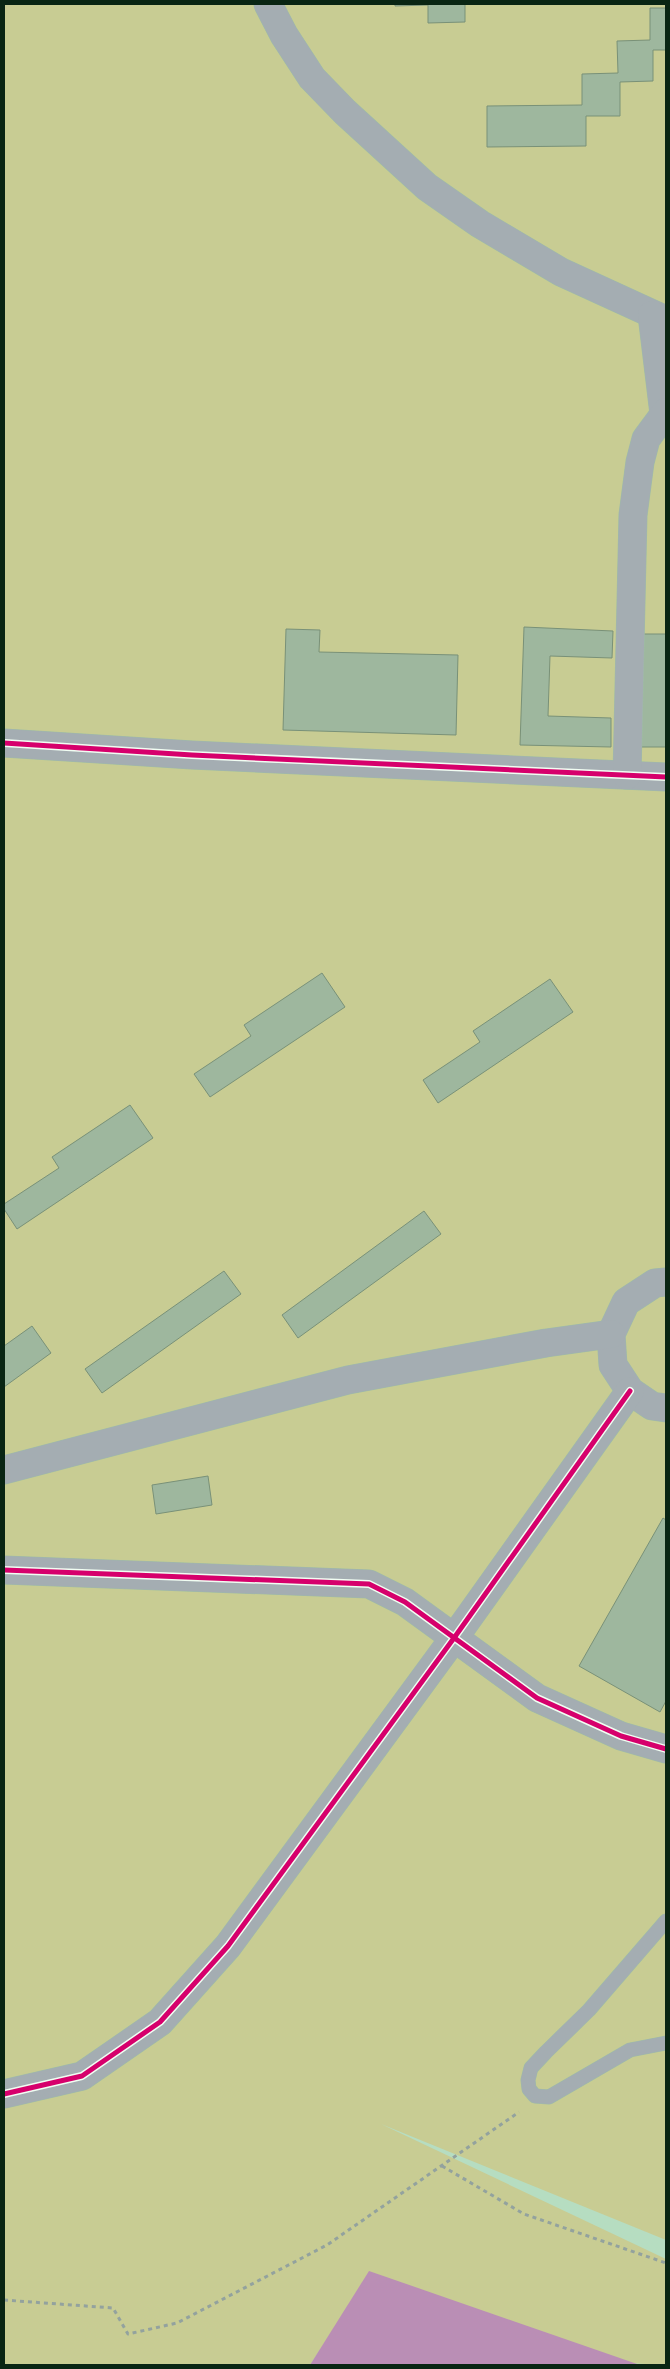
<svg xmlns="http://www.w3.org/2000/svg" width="670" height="2369" viewBox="0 0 670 2369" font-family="Arial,sans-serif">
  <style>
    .green { fill: #c8cc93 }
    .water { fill: #ba8eb5 }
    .building { fill: #9eb79e; stroke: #799178 }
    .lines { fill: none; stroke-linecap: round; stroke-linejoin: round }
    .lane-casing { stroke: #9ebca7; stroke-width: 15 }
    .street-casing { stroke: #9ebca7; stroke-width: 29 }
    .path { stroke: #93a29e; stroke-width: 3; stroke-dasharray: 4 4; stroke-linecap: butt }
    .lane { stroke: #a4adb2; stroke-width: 14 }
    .street { stroke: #a4adb2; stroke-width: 28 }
    .cycleway-casing { stroke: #f1fef3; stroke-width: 8 }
    .cycleway { stroke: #d6006c; stroke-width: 5 }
  </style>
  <rect width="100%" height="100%" fill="#b6ddc1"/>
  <path class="green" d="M4,4H666V2240L381,2124L666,2259V2365L321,2348L310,2365H4Z"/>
  <path class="water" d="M369,2271L640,2365H310Z"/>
  <g class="building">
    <path d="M395,4H465V22L428,23V5L395,6Z"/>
    <path d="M650,8H666V50H653V81L620,82V116H586V146L487,147V106L582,105V74L618,73L617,41L650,40Z"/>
    <path d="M524,627L613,631L612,658L550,656L548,716L611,718V747L520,745Z"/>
    <path d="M286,629L320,630L319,652L458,655L456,735L283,730Z"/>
    <path d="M642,634H666V747H640Z"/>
    <path d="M322,973L345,1007L210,1097L194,1074L251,1036L244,1025Z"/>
    <path d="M550,979L573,1012L438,1103L423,1080L480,1042L473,1031Z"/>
    <path d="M130,1105L153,1138L17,1229L4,1209V1204L59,1168L52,1157Z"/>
    <path d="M424,1211L441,1234L298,1338L282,1315Z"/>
    <path d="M224,1271L241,1294L102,1393L85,1369Z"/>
    <path d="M32,1326L51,1353L4,1387V1346Z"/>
    <path d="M208,1476L212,1505L156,1514L152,1485Z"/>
    <path d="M663,1518L666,1520V1701L660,1712L579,1666Z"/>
  </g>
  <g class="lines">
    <g class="lane-casing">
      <path id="lane" d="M666,1921L589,2010L546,2052L531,2068L528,2080L529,2089L535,2096L549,2097L630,2050L666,2043"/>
    </g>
    <g class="street-casing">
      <g id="street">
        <path d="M268,4L284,35L312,78L345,112L427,187L480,224L561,272L666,320"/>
        <path d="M652,315L664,414"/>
        <path d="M4,743L192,755L666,777"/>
        <path d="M627,775L633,515L640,462L646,439L666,412"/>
        <path d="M666,1282L655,1283L626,1302L611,1334L613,1365L630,1391L652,1406L666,1408"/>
        <path d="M4,1470L348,1380L546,1343L611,1334"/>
        <path d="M4,1570L369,1584L405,1602L537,1698L621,1736L666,1749"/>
        <path d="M4,2094L82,2076L160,2022L228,1946L454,1638L630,1391"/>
      </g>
    </g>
    <g class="path">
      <path d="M442,2166L524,2214L666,2263"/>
      <path d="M4,2300L113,2308L128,2334L177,2323L327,2245L519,2112"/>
    </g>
    <use href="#lane" class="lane"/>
    <use href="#street" class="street"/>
    <g class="cycleway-casing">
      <g id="cycleway">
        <path d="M4,743L192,755L666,777"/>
        <path d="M4,1570L369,1584L405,1602L537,1698L621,1736L666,1749"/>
        <path d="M4,2094L82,2076L160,2022L228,1946L454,1638L630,1391"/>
      </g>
    </g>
    <use href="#cycleway" class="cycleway"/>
  </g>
  <rect width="670" height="2369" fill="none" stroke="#092513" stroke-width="10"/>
</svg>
